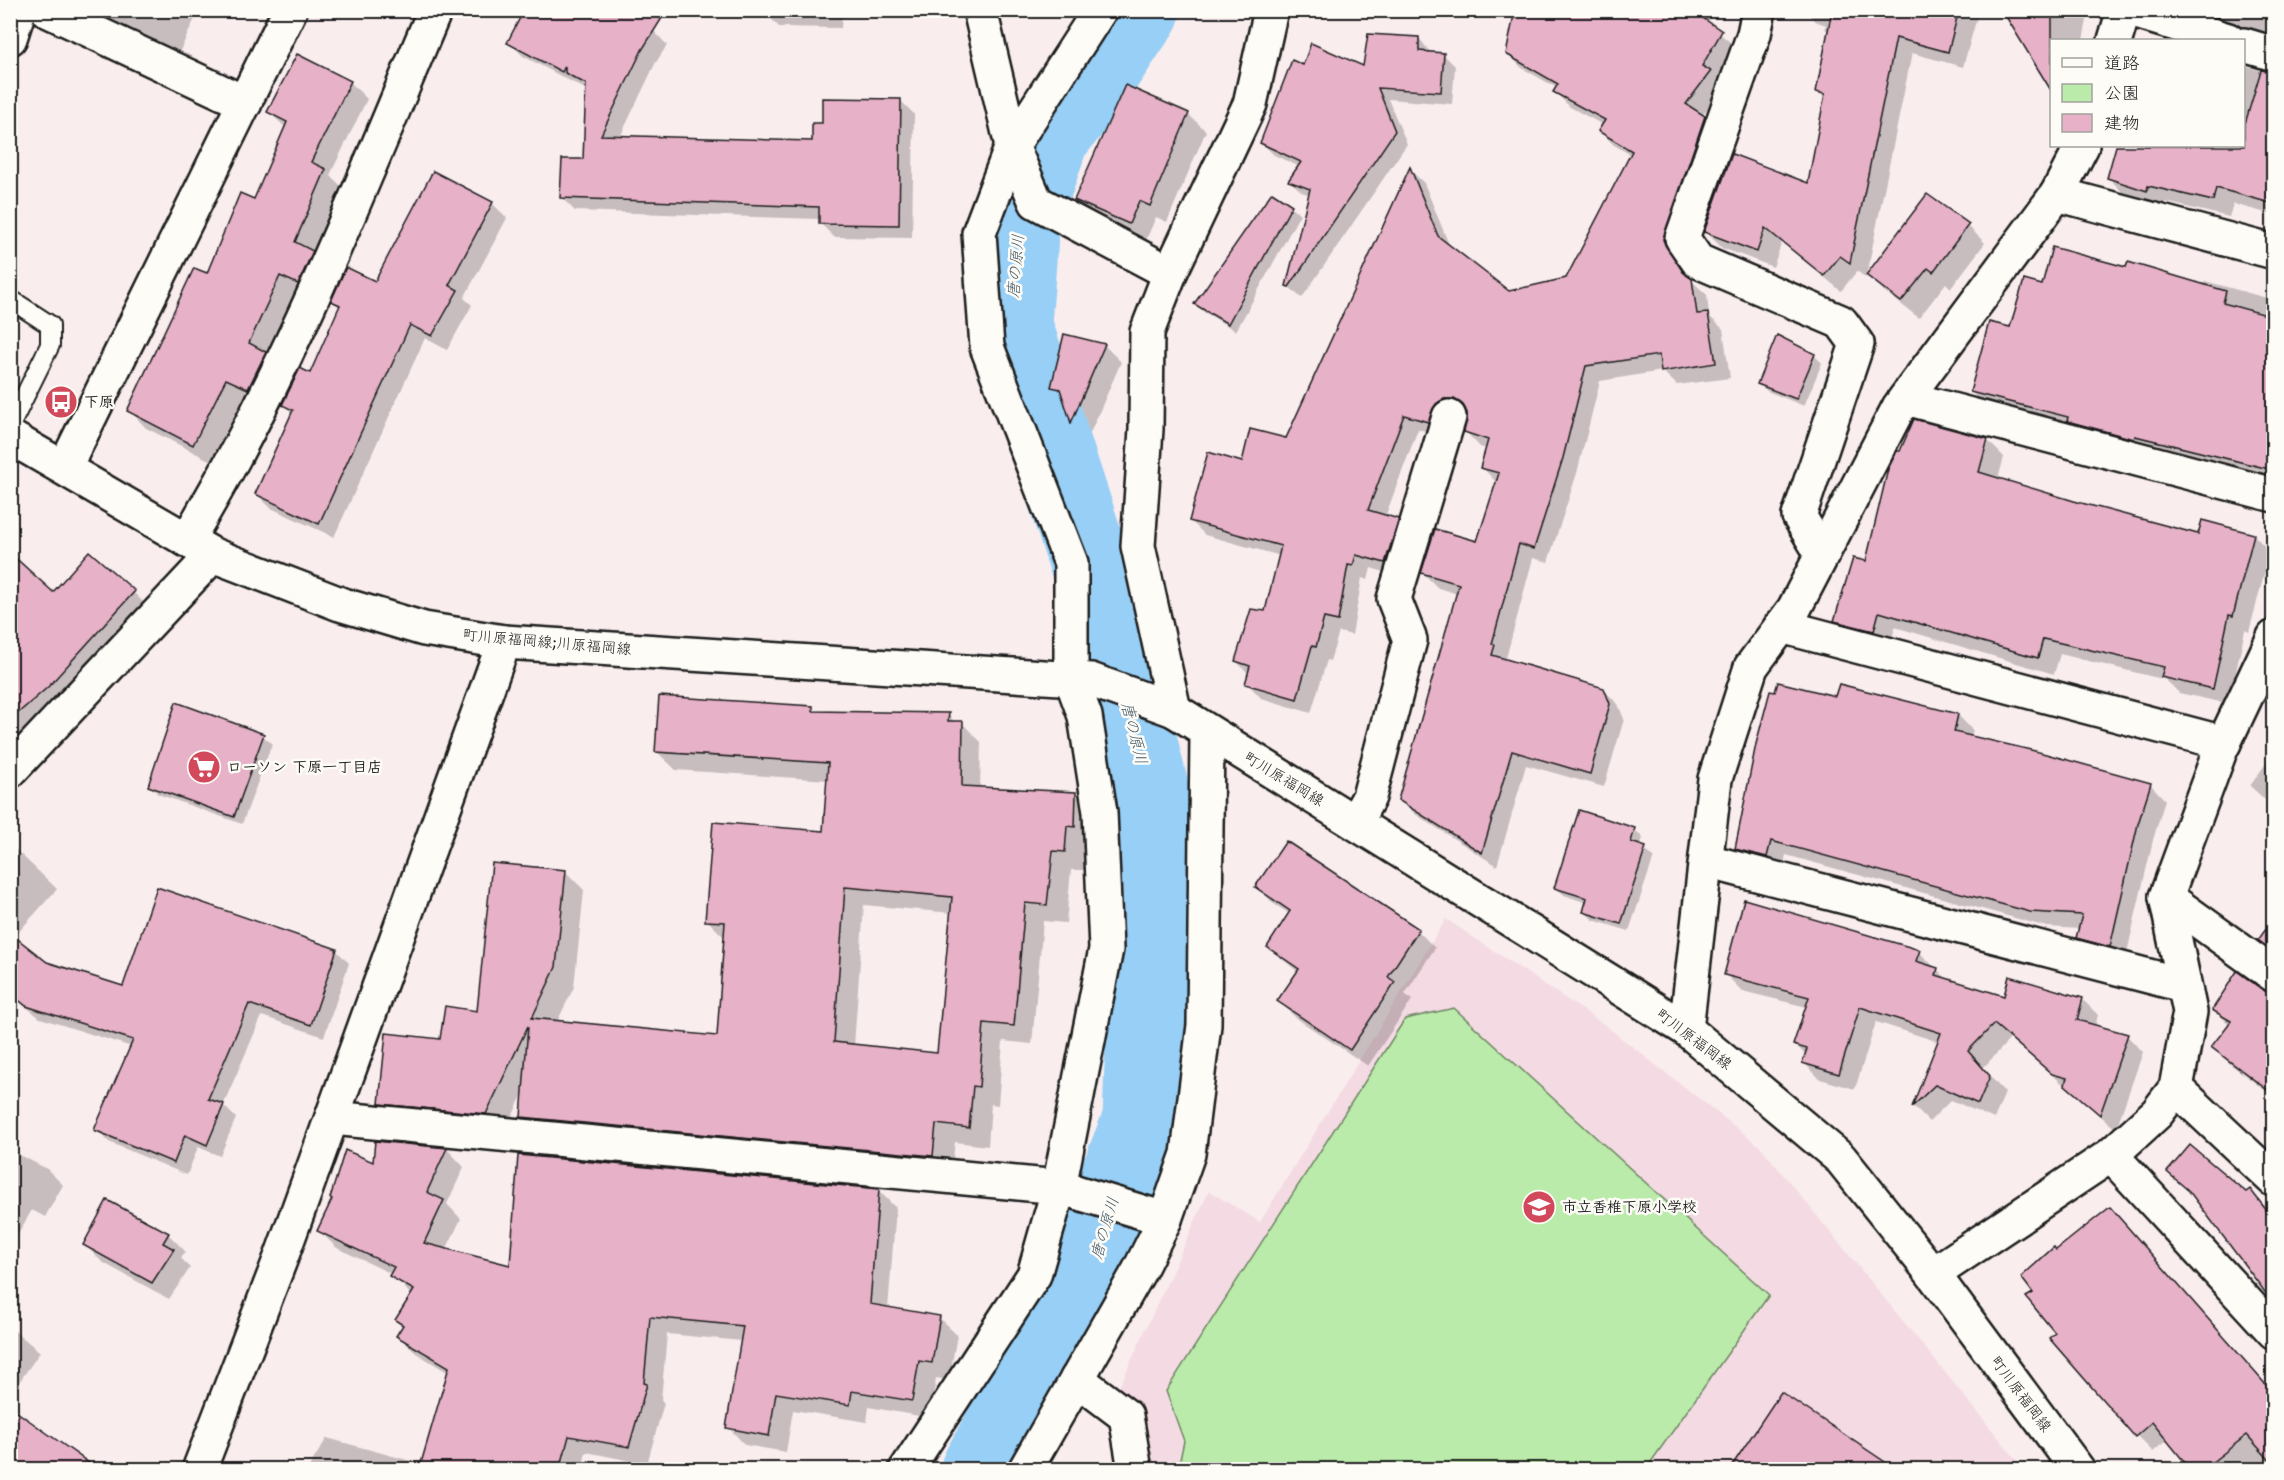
<svg xmlns="http://www.w3.org/2000/svg" width="2284" height="1480" viewBox="0 0 2284 1480" font-family="'Shantell Sans','Klee One',sans-serif">
  <style>
    .built { fill: #f4dbe3 }
    .green { fill: #bbebaa; stroke: #6c8463; stroke-width: 1.5 }
    .shadow { fill: #0003; fill-rule: evenodd }
    .lines { fill: none; stroke-linecap: round; stroke-linejoin: round }
    .river { stroke: #97cff6; stroke-width: 81 }
    .building { fill: #e7b1c8; stroke: #1c1c1c; stroke-width: 1.5; fill-rule: evenodd }
    .lane-casing { stroke: #1c1c1c; stroke-width: 22 }
    .street-casing { stroke: #1c1c1c; stroke-width: 38 }
    .secondary-casing { stroke: #1c1c1c; stroke-width: 38 }
    .lane { stroke: #fdfcf7; stroke-width: 18 }
    .street { stroke: #fdfcf7; stroke-width: 33 }
    .secondary { stroke: #fdfcf7; stroke-width: 33 }
    .labels { text-anchor: middle; stroke-width: 5; stroke-linejoin: round; paint-order: stroke }
    .poi-label { font-size: 15px; font-weight: bold; fill: #1c1c1c; stroke: #fdfcf7; text-anchor: start }
    .street-label { font-size: 15px; fill: #1c1c1c; stroke: #fdfcf7 }
    .water-label { font-size: 16px; font-style: italic; fill: #475b68; stroke: #fdfcf7 }
  </style>
  <rect width="100%" height="100%" fill="#f9edee"/>
  <filter id="ink" filterUnits="userSpaceOnUse"><feTurbulence type="fractalNoise" baseFrequency=".0167" numOctaves="2"/><feDisplacementMap in="SourceGraphic" scale="12" xChannelSelector="R" yChannelSelector="G"/><feConvolveMatrix kernelMatrix="1 2 1 2 8 2 1 2 1" color-interpolation-filters="sRGB"/></filter>
  <g filter="url(#ink)">
    <path class="built" d="M1446,919L1602,1023L1760,1146L2024,1469H1152L1116,1394L1209,1191L1260,1222Z"/>
    <path class="green" d="M1454,1008L1769,1295L1646,1469H1178L1184,1441L1166,1391L1405,1019Z"/>
    <g class="shadow">
      <path d="M73,10H199L177,57Z"/>
      <path d="M763,10H926V17L842,15L841,28L779,27Z"/>
      <path d="M1693,10H1716L1707,23L1736,47L1717,80L1724,87L1702,116L1719,132L1677,256L1693,282L1707,295L1709,316L1723,329L1730,378L1677,385L1662,371L1600,381L1577,473L1548,562L1533,558L1506,658L1603,689L1618,704L1624,719L1604,787L1526,765L1497,866L1415,814L1400,799L1458,594L1438,588L1423,573L1478,543L1496,482L1482,467L1487,449L1480,447L1466,432L1469,413H1459L1443,436L1418,429L1385,517L1398,520L1412,535L1400,577L1371,568L1368,580L1362,578L1352,635L1339,632L1330,661L1327,660L1311,713L1261,698L1247,683L1249,674L1236,661L1266,613L1281,556L1205,535L1191,521L1244,463L1286,440L1410,170L1424,183L1450,247L1509,293L1567,279L1631,155L1614,145L1600,131L1603,125L1570,107L1555,92L1557,88L1522,68L1508,54L1688,18Z"/>
      <path d="M1804,10H1979L1963,67L1912,53L1866,278L1857,271L1841,291L1782,242L1773,267L1722,248L1706,232L1809,185L1825,99L1818,91L1829,33L1825,28L1826,25L1815,21Z"/>
      <path d="M2004,10H2089L2083,40H2052Z"/>
      <path d="M2172,10H2274V46Z"/>
      <path d="M654,31L667,45L655,64L620,137L813,143L823,125L901,101L914,114L912,238L834,237L820,223V219L575,211L562,198L584,161L587,90L523,56L509,42Z"/>
      <path d="M1419,38L1431,53L1443,54L1455,66L1452,104L1388,99L1407,144L1302,298L1300,297L1287,285L1310,195L1302,192L1290,181L1300,167L1274,155L1262,143L1304,67L1364,68Z"/>
      <path d="M2244,66L2274,74V215L2233,204L2229,217L2165,202L2163,207L2125,195L2109,178L2119,146H2244Z"/>
      <path d="M350,82L367,99L330,175L342,187L314,254L265,405L244,396L211,461L146,428L129,410L254,201L286,128L269,112Z"/>
      <path d="M1188,114L1206,131L1167,222L1156,217L1146,240L1093,217L1076,200Z"/>
      <path d="M1273,194L1300,214L1236,331L1204,312L1196,304Z"/>
      <path d="M492,203L507,218L464,298L472,305L447,350L425,338L334,537L271,508L256,494L293,414L284,405L310,375L340,308L333,300L376,283Z"/>
      <path d="M1968,226L1985,243L1951,288L1946,283L1919,318L1885,292L1868,275Z"/>
      <path d="M2205,281L2274,300V482L1988,408L1971,392L2012,329L2043,287L2203,286Z"/>
      <path d="M1104,345L1121,362L1088,438L1072,422L1064,398L1053,387Z"/>
      <path d="M1814,355L1822,363L1804,406L1767,391L1758,383Z"/>
      <path d="M1987,440L2004,457L1998,479L2200,536L2254,535L2270,552L2249,632L2245,630L2229,704L2179,693L2166,680L2060,654L2054,674L1895,627L1890,647L1852,637L1836,620L1867,563Z"/>
      <path d="M10,555L53,594L133,592L154,613L10,757Z"/>
      <path d="M1836,698L1958,715L1973,731L1971,737L2150,784L2165,800L2153,840L2125,961L2093,953L2078,937L2080,929L2047,927L1786,855L1782,872L1752,864L1736,848Z"/>
      <path d="M812,707L817,712L948,715L956,723H962L981,742L980,789L1076,794L1095,813L1086,844L1084,870H1071L1066,923L1043,921L1032,1044L1003,1041L998,1105L991,1104L988,1146L955,1142L951,1174L541,1135L523,1117L524,1091L505,1132L399,1122L380,1103L442,1041L478,1013L565,871L584,890L574,987L557,1022L719,1038L725,938L707,920L824,832L828,780L676,770L657,752ZM864,905L952,913L938,1055L854,1046Z"/>
      <path d="M263,736L272,744L242,824L158,794L150,785Z"/>
      <path d="M2274,752V808L2250,786Z"/>
      <path d="M1634,829L1643,838L1640,847L1654,857L1629,931L1593,920L1585,912L1587,903L1564,895L1556,887Z"/>
      <path d="M1286,843L1418,931L1435,948L1405,994L1412,1000L1368,1066L1296,1018L1279,1001L1298,972L1268,947L1290,914L1274,904L1257,887Z"/>
      <path d="M12,846L57,889L14,937L46,963L124,988L336,950L349,963L324,1037L262,1016L223,1105L236,1118L220,1156L198,1147L187,1175L109,1142L96,1129L132,1047L40,1018L10,994Z"/>
      <path d="M1919,952L1949,981L2005,998L2082,999L2098,1015L2095,1027L2127,1036L2143,1052L2116,1129L2010,1039L1983,1068L2005,1093L1994,1119L1951,1100L1929,1122L1914,1107L1939,1042L1876,1022L1855,1089L1820,1079L1804,1063L1806,1056L1795,1044L1807,1007L1742,991L1726,975Z"/>
      <path d="M2238,974L2274,995V1097L2230,1064L2213,1047L2230,1025L2214,1010Z"/>
      <path d="M376,1143L447,1149L464,1167L447,1204L461,1219L446,1250L512,1267L878,1190L896,1208L888,1309L939,1318L957,1335L949,1380L936,1378L930,1418L869,1407L867,1422L793,1410L786,1452L745,1445L728,1427L742,1341L667,1334L661,1400L664,1403L647,1464L586,1452L582,1470H307L327,1438L422,1464L449,1373L416,1353L398,1336L404,1326L397,1320L412,1296L392,1274L337,1248L319,1231L374,1165Z"/>
      <path d="M10,1150L47,1169L63,1185L45,1217L32,1210L10,1247Z"/>
      <path d="M2169,1172L2246,1194L2250,1191L2266,1207L2274,1217V1302L2195,1197Z"/>
      <path d="M2126,1226L2274,1393V1470H2193L2168,1439L2153,1452L2137,1436L2057,1333L2035,1293L2056,1251Z"/>
      <path d="M168,1234L185,1251L181,1258L190,1268L169,1299L102,1262L85,1245Z"/>
      <path d="M10,1327L40,1352L10,1395Z"/>
      <path d="M10,1408L101,1470H10Z"/>
    </g>
    <g class="lines">
      <path class="river" d="M981,1470L1094,1266L1115,1191L1143,1120L1149,952L1147,869L1149,792L1105,610L1011,323L1019,224L1049,136L1090,85L1140,10"/>
    </g>
    <g class="building">
      <path d="M524,10H667L642,50L601,135L812,141V123H822V98L901,99L899,225L819,224V207L560,198L562,159H583L586,84L565,73V66L562,72L507,43Z"/>
      <path d="M1515,10H1691L1722,31L1702,66L1711,71L1686,104L1705,116L1663,240L1683,272L1692,279L1697,314L1708,313L1716,363L1661,372L1659,355L1586,366L1563,458L1534,549L1519,544L1492,644L1495,645L1492,655L1604,688L1610,704L1590,774L1512,751L1482,853L1398,800L1459,584L1421,573L1435,529L1477,541L1499,473L1480,468L1488,440L1464,432L1467,413L1463,405L1454,399H1444L1436,404L1428,422L1404,415L1368,510L1399,519L1385,563L1356,555L1353,566L1348,565L1338,621L1324,618L1316,647L1312,646L1297,699L1245,684L1250,666L1235,661L1251,609L1265,611L1281,546L1189,521L1208,452L1242,462L1250,429L1286,438L1410,167L1438,236L1509,291L1566,278L1632,151L1598,131L1605,120L1553,92L1558,84L1506,54Z"/>
      <path d="M1832,10H1959L1948,52L1896,38L1850,263L1840,256L1824,276L1765,228L1757,252L1704,232L1732,154L1808,183L1825,94L1816,92Z"/>
      <path d="M2002,10H2052V92Z"/>
      <path d="M1368,34L1419,37V51L1444,53L1441,92L1378,88L1395,131L1289,287L1286,286L1310,189L1288,181L1301,162L1260,143L1292,60L1303,65L1311,43L1363,66Z"/>
      <path d="M297,54L351,81L311,162L326,169L295,242L313,251L298,284L280,276L249,343L266,352L248,389L226,379L193,445L127,411L194,268L207,273L240,193L254,199L287,122L267,112Z"/>
      <path d="M2261,70L2274,72V204L2216,188L2213,201L2148,186L2147,191L2107,178L2116,146H2244V127Z"/>
      <path d="M1125,85L1189,113L1150,206L1139,201L1129,224L1074,200Z"/>
      <path d="M433,171L493,202L449,285L458,290L432,336L410,325L319,524L255,494L293,410L282,405L300,368L310,373L340,305L331,301L346,267L375,281Z"/>
      <path d="M1272,192L1292,205L1228,324L1194,304Z"/>
      <path d="M1927,194L1969,224L1933,272L1928,268L1901,302L1866,275Z"/>
      <path d="M2052,247L2126,267L2128,262L2226,291L2223,303L2274,317V450L2269,469L2135,436L2134,439L2067,421L2068,417L1970,392L1989,322L2010,327L2024,280L2042,285Z"/>
      <path d="M1064,334L1105,344L1071,423L1060,389L1051,387Z"/>
      <path d="M1777,335L1815,354L1796,399L1757,384Z"/>
      <path d="M1914,419L1988,439L1979,472L2074,501L2198,534L2202,520L2254,534L2233,616L2229,615L2213,689L2161,677L2164,667L2043,639L2038,658L1879,612L1874,631L1834,621L1853,558L1866,561L1888,469L1897,451H1900Z"/>
      <path d="M89,551L135,591L48,687L10,720V553L53,592Z"/>
      <path d="M1778,682L1835,696L1839,684L1958,714L1954,732L2035,751L2151,783L2138,824L2110,947L2076,938L2082,915L2030,912L1771,841L1767,857L1735,849L1756,744L1770,691L1775,692Z"/>
      <path d="M659,696L813,706V711L949,713L948,721H963L962,786L1076,792L1075,827L1067,826L1065,852L1053,851L1047,905L1025,903L1014,1026L984,1023L979,1087L973,1086L969,1128L936,1124L933,1156L521,1117L528,1026L486,1114L379,1104L386,1033L440,1039L445,1006L477,1011L492,863L566,870L556,967L532,1018L717,1036L725,922L705,921L713,822L823,831L828,763L655,752ZM845,887L952,897L937,1053L834,1042Z"/>
      <path d="M176,702L264,734L234,817L148,786Z"/>
      <path d="M1579,810L1635,828L1631,842L1646,847L1621,924L1583,912L1587,898L1554,888Z"/>
      <path d="M1286,841L1419,929L1388,977L1395,982L1350,1050L1277,1001L1299,969L1267,947L1290,911L1255,887Z"/>
      <path d="M157,887L337,949L311,1025L249,1004L208,1099L224,1104L207,1145L185,1135L174,1163L94,1130L133,1040L26,1006L10,993V933L47,962L123,986Z"/>
      <path d="M1744,899L1920,950L1916,961L1938,968L1936,975L2004,996L2009,976L2083,998L2077,1020L2128,1034L2100,1115L2065,1085L2067,1078L2052,1074L1994,1024L1968,1051L1990,1076L1978,1104L1935,1085L1912,1107L1941,1033L1860,1007L1839,1074L1802,1063L1807,1049L1793,1045L1809,997L1724,975Z"/>
      <path d="M2274,918V952L2258,940Z"/>
      <path d="M2237,971L2263,990L2274,994V1095L2211,1047L2231,1021L2212,1010Z"/>
      <path d="M375,1141L447,1148L427,1192L444,1200L424,1243L510,1265L518,1155L879,1189L870,1304L940,1316L932,1363L919,1361L912,1401L852,1391L850,1405L776,1393L769,1436L726,1428L743,1326L650,1317L644,1383L647,1384L629,1447L569,1436L560,1470H419L449,1367L396,1336L403,1325L395,1320L414,1290L389,1276L394,1267L317,1231L332,1199L330,1198L345,1150L373,1162Z"/>
      <path d="M2190,1145L2246,1192L2250,1189L2274,1220V1304L2189,1191L2167,1172Z"/>
      <path d="M107,1200L169,1233L163,1243L174,1249L152,1283L83,1245Z"/>
      <path d="M2110,1207L2274,1394V1465L2247,1435L2202,1470H2191L2152,1422L2135,1437L2049,1338L2055,1333L2026,1297L2033,1293L2021,1277L2054,1247L2056,1250Z"/>
      <path d="M1781,1392L1897,1470H1729Z"/>
      <path d="M10,1407L99,1470H25L10,1460Z"/>
    </g>
    <g class="lines">
      <g class="lane-casing">
        <path id="lane" d="M10,299L50,325V345L10,426"/>
      </g>
      <g class="street-casing">
        <g id="street">
          <path d="M47,10L245,103"/>
          <path d="M980,10L1012,146L1036,202L1170,273"/>
          <path d="M1759,10L1754,34L1682,238L1698,261L1841,322L1857,344L1799,516L1822,554"/>
          <path d="M2130,10L2228,40"/>
          <path d="M10,38L19,10"/>
          <path d="M2115,40L2124,10"/>
          <path d="M2244,45L2274,54"/>
          <path d="M2057,194L2082,146"/>
          <path d="M1906,398L2274,495"/>
          <path d="M65,467L290,10"/>
          <path d="M187,540C288,373 359,190 435,10"/>
          <path d="M1781,626L2224,743"/>
          <path d="M1174,710L1138,546L1146,429L1147,332L1170,273L1250,104L1271,10"/>
          <path d="M10,771L213,555"/>
          <path d="M1355,822L1369,797L1410,640L1394,599L1449,417"/>
          <path d="M1707,861L2183,985"/>
          <path d="M2166,897L2274,975"/>
          <path d="M1686,1029L1715,779L1751,667L1794,609L1899,407L2057,194L2274,252"/>
          <path d="M2176,1088L2274,1180"/>
          <path d="M332,1118L1059,1187L1165,1219"/>
          <path d="M2111,1155L2274,1332"/>
          <path d="M1933,1274L2111,1155L2157,1113L2176,1088L2190,1012L2166,897L2220,751L2274,637"/>
          <path d="M1077,1379L1126,1416L1135,1470"/>
          <path d="M199,1470L282,1255L504,642"/>
          <path d="M906,1470L1034,1275L1059,1187L1106,949L1100,812L1085,716L1071,678V563L987,347L979,233L1012,146L1100,10"/>
          <path d="M1025,1470L1139,1271L1165,1219L1188,1154L1204,1025L1207,732"/>
        </g>
      </g>
      <g class="secondary-casing">
        <path id="secondary" d="M10,437L213,555L340,604L424,629L504,642L1091,680L1174,710L1686,1029L1841,1159L1933,1274L2078,1470"/>
      </g>
      <use href="#lane" class="lane"/>
      <use href="#street" class="street"/>
      <use href="#secondary" class="secondary"/>
    </g>
  </g>
  <defs>
    <g id="bus-disc" transform="scale(1.725)"><circle r="9.5" fill="#d1495b" stroke="#fdfcf7"/><path d="M-5-6H5V4H4V6H2V4H-2V6H-4V4H-5ZM-3.5-4V0h7V-4ZM-3.5 1.2v1.5H-2V1.2ZM2 1.2v1.5H3.5V1.2Z" fill="#fff"/></g>
    <g id="supermarket-disc" transform="scale(1.725)"><circle r="9.5" fill="#d1495b" stroke="#fdfcf7"/><path d="M-6-5.5h2.5l.6 2H6L4.5 2H-2.5L-4.4-4H-6ZM-1.5 3.2a1.3 1.3 0 1 0 .1 0ZM3 3.2a1.3 1.3 0 1 0 .1 0Z" fill="#fff"/></g>
    <g id="school-disc" transform="scale(1.725)"><circle r="9.5" fill="#d1495b" stroke="#fdfcf7"/><path d="M0-5L7-2L0 1L-7-2ZM-4 1L0 2.5L4 1V4Q0 6-4 4Z" fill="#fff"/></g>
  </defs>
  <g fill-rule="evenodd">
    <use href="#bus-disc" x="61" y="402"/>
    <use href="#supermarket-disc" x="204" y="767"/>
    <use href="#school-disc" x="1539" y="1207"/>
  </g>
  <g class="labels">
    <g class="poi-label">
      <text x="84" y="407">下原</text>
      <text x="227" y="772">ローソン 下原一丁目店</text>
      <text x="1562" y="1212">市立香椎下原小学校</text>
    </g>
    <g class="street-label">
      <text transform="translate(547 642) rotate(5)" y="5">町川原福岡線;川原福岡線</text>
      <text transform="translate(1284 779) rotate(31)" y="5">町川原福岡線</text>
      <text transform="translate(1694 1039) rotate(37)" y="5">町川原福岡線</text>
      <text transform="translate(2021 1394) rotate(53)" y="5">町川原福岡線</text>
    </g>
    <g class="water-label">
      <text transform="translate(1015 266) rotate(-85)" y="6">唐の原川</text>
      <text transform="translate(1135 733) rotate(76)" y="6">唐の原川</text>
      <text transform="translate(1104 1228) rotate(-74)" y="6">唐の原川</text>
    </g>
  </g>
  <rect width="2284" height="1480" fill="none" stroke="#fdfcf7" stroke-width="36"/>
  <rect x="18" y="18" width="2248" height="1444" fill="none" stroke="#1c1c1c" stroke-width="2" filter="url(#ink)"/>
  <rect x="2050" y="39" width="195" height="108" fill="#fdfcf7" stroke="#a3a29f" stroke-width="1.5"/>
  <rect x="2062" y="58" width="30" height="9" fill="#fdfcf7" stroke="#a3a29f" stroke-width="1.5"/>
  <text x="2104" y="69" font-size="18" fill="#1c1c1c">道路</text>
  <rect x="2062" y="84" width="30" height="18" fill="#bbebaa" stroke="#a3a29f" stroke-width="1.5"/>
  <text x="2104" y="99" font-size="18" fill="#1c1c1c">公園</text>
  <rect x="2062" y="114" width="30" height="18" fill="#e7b1c8" stroke="#a3a29f" stroke-width="1.5"/>
  <text x="2104" y="129" font-size="18" fill="#1c1c1c">建物</text>
</svg>
